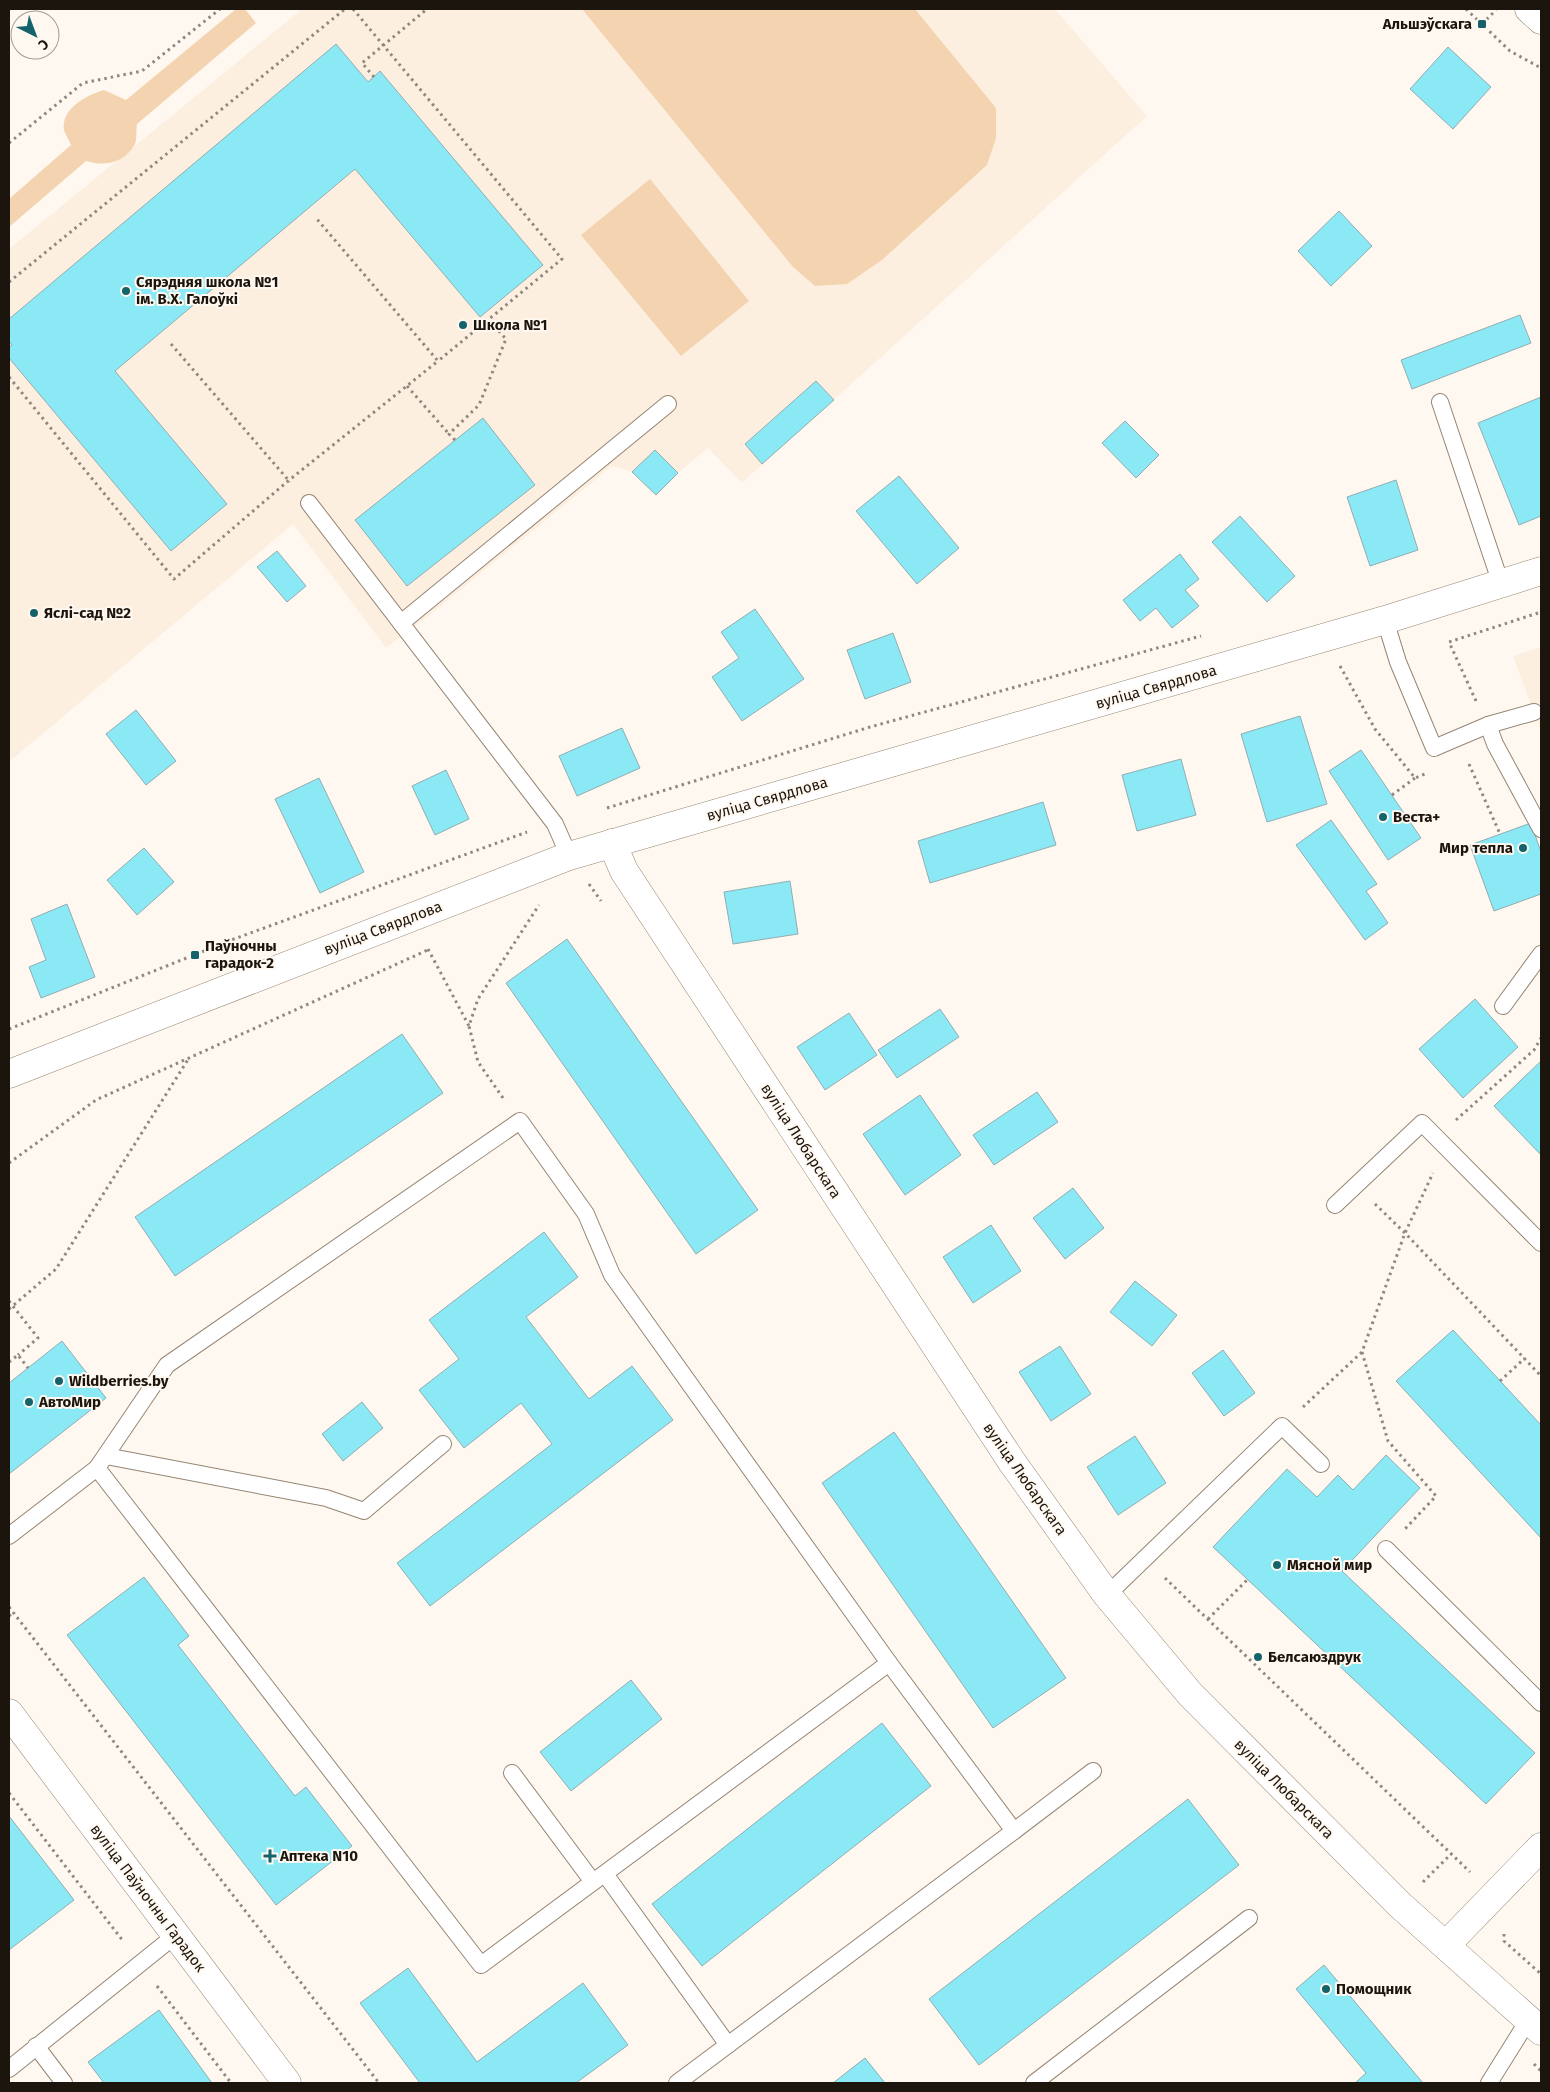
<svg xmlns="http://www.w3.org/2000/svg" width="1550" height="2092" viewBox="0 0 1550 2092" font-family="'Fira Sans',sans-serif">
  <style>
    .built { fill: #fdefe0 }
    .green { fill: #f4d3b0 }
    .building { fill: #8ae9f5; stroke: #91adb1 }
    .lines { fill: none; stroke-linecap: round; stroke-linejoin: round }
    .lane-casing { stroke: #958574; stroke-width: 18 }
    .street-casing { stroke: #958574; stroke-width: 29 }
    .secondary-casing { stroke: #958574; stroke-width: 29 }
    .path { stroke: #8f8881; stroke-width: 3; stroke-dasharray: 2.5 4; stroke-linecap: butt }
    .lane { stroke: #fff; stroke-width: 16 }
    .street { stroke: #fff; stroke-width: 28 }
    .secondary { stroke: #fff; stroke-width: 28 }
    .poi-dot { fill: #14636b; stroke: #fff8f0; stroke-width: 2 }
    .labels { text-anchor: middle; stroke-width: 4; stroke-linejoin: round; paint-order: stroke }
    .poi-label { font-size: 15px; font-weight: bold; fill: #1b150e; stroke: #fff8f0; text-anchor: start }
    .street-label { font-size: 15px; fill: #1b150e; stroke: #fff8f0 }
  </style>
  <rect width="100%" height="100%" fill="#fff8f0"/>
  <g class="built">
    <path d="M302,9H1055L1147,116L742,483L708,448L678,473L656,495L632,472L612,466L427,617L386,648L293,524L9,762V249Z"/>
    <path d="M1541,647V732L1513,656Z"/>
  </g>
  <g class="green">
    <path d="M236,9H245L256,23L137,124C136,130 137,139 135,144C125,163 104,167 86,161L9,227V199L71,145C69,140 65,134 64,130C61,108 87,95 104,90L126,100Z"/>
    <path d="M582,9H915L996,108V138L987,165L882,260L847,284L815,286L793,267Z"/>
    <path d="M650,179L749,301L681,356L581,235Z"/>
  </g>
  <g class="building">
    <path d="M336,44L368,82L380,71L543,265L480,317L355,169L115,371L227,504L171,551L9,358V347L12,345L9,341V319Z"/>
    <path d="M1448,47L1491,87L1453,129L1410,89Z"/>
    <path d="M1339,211L1372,246L1331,286L1298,251Z"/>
    <path d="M1520,315L1531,343L1412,389L1401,360Z"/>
    <path d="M816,381L834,400L762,464L745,444Z"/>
    <path d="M1541,397V516L1519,525L1478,423Z"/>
    <path d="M483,418L535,485L407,586L355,520Z"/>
    <path d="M1125,421L1159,455L1136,478L1102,443Z"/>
    <path d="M655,450L678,473L656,495L632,472Z"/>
    <path d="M899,476L959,548L917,584L856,511Z"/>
    <path d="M1396,480L1418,550L1370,566L1347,497Z"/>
    <path d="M1240,516L1295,576L1267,602L1212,542Z"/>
    <path d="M277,551L306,586L287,602L257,567Z"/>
    <path d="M1180,554L1199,579L1185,590L1199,606L1172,628L1156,608L1140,621L1123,600Z"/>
    <path d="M755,609L804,679L742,721L712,677L739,658L721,632Z"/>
    <path d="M893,633L911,682L865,699L847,650Z"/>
    <path d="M136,710L176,761L146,785L106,734Z"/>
    <path d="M1300,716L1327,804L1267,822L1241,734Z"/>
    <path d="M622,728L640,768L577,796L559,756Z"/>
    <path d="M1361,750L1421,838L1388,860L1329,771Z"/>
    <path d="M1181,759L1196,815L1137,831L1122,775Z"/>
    <path d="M446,770L469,819L435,835L412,786Z"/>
    <path d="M319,778L364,872L320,893L275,799Z"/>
    <path d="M1043,802L1056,845L930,883L918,841Z"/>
    <path d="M1331,820L1377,884L1366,891L1388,923L1365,940L1296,845Z"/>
    <path d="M1531,823L1541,852V894L1494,911L1470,845Z"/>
    <path d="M144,848L174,882L137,915L107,880Z"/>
    <path d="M790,881L798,934L733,944L724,892Z"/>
    <path d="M67,904L95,977L41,998L29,967L46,960L31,919Z"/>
    <path d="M567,939L758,1210L696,1254L506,983Z"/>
    <path d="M1475,999L1518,1047L1463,1098L1419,1049Z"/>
    <path d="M940,1009L959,1037L897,1078L878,1050Z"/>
    <path d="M849,1013L877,1055L825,1090L797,1047Z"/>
    <path d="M402,1034L443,1093L175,1276L135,1217Z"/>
    <path d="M1541,1061V1155L1494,1106Z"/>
    <path d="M1037,1092L1058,1122L994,1165L973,1135Z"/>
    <path d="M920,1095L961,1155L905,1195L863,1134Z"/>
    <path d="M1073,1188L1104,1228L1065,1259L1033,1218Z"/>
    <path d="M991,1225L1021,1271L973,1303L943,1257Z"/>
    <path d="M544,1232L578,1277L526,1317L589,1399L632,1366L673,1420L430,1606L397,1563L552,1444L521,1403L464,1448L419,1390L459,1359L429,1320Z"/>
    <path d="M1135,1281L1177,1315L1152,1346L1110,1312Z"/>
    <path d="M1453,1330L1541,1425V1538L1396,1381Z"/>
    <path d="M62,1341L106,1398L9,1474V1383Z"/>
    <path d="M1060,1346L1091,1394L1051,1421L1019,1372Z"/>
    <path d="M1223,1350L1255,1393L1224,1416L1192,1373Z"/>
    <path d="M362,1402L383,1428L343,1461L322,1434Z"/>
    <path d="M894,1432L1066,1678L993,1728L822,1483Z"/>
    <path d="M1135,1436L1166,1483L1118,1515L1087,1467Z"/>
    <path d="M1386,1455L1420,1488L1342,1571L1535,1753L1486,1804L1213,1547L1287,1469L1317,1497L1338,1475L1353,1490Z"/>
    <path d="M144,1577L189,1636L178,1645L295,1796L306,1787L352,1846L276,1905L67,1635Z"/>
    <path d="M631,1680L662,1719L571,1791L540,1752Z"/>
    <path d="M882,1723L931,1786L702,1966L652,1904Z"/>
    <path d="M1188,1799L1239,1865L979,2065L929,1999Z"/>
    <path d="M9,1816L74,1900L9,1950Z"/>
    <path d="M1324,1965L1423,2083H1355L1366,2073L1296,1989Z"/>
    <path d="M408,1968L477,2062L583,1983L628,2045L576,2083H420L360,2003Z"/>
    <path d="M159,2010L212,2083H104L88,2062Z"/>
    <path d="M865,2058L885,2083H833Z"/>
  </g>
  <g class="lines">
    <g class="lane-casing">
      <g id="lane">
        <path d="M1440,402L1501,584"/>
        <path d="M309,503L555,824L569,856"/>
        <path d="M1385,620L1398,662L1434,748L1488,725L1534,712"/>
        <path d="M401,623L668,404"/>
        <path d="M1488,725L1495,744L1541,829"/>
        <path d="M1503,1006L1541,954"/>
        <path d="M1335,1205L1422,1123L1541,1243"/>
        <path d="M106,1456L326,1498L364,1511L443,1444"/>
        <path d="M97,1468L167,1365L520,1121L586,1214L612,1275L889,1663L1014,1831L677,2083"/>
        <path d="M9,1536L97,1468L481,1965L889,1663"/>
        <path d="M1386,1549L1541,1703"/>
        <path d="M1107,1595L1282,1426L1321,1464"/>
        <path d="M512,1773L593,1882"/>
        <path d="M1014,1831L1093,1771"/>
        <path d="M605,1874L728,2045"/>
        <path d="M36,2046L64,2083"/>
        <path d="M9,2069L177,1934"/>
        <path d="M1034,2083L1249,1918"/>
        <path d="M1489,2083L1529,2019"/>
      </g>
    </g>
    <g class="street-casing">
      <g id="street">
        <path d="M1529,9L1541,20"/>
        <path d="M9,1713L287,2083"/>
        <path d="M1446,1945L1541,1847"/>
      </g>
    </g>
    <g class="secondary-casing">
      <g id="secondary">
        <path d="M612,843L624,871L1012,1462L1107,1595L1190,1694L1400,1905L1541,2031"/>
        <path d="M9,1074L569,856L1385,620L1541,571"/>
      </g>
    </g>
    <g class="path">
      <path d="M353,9L562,259L438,361"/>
      <path d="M1466,9L1510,51L1541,68"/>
      <path d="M1482,24L1496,10"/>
      <path d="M374,77L362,63L427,9"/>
      <path d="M9,143L83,83L142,71L220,9"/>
      <path d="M9,282L345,9"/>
      <path d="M171,344L290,482"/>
      <path d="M9,377L174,579L288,481L438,361L316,218"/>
      <path d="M407,386L449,434"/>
      <path d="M455,440L449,434L479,405L506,339L488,319"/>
      <path d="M1340,666L1375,729L1415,778L1425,774"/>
      <path d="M1476,701L1449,642L1541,612"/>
      <path d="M1469,764L1500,834"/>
      <path d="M1392,795L1415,778"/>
      <path d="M607,808L870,727L1201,636"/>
      <path d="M589,884L601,901"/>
      <path d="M428,949L469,1026"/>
      <path d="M9,1029L234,939L527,832"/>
      <path d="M503,1098L478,1062L469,1026L478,999L539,905"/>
      <path d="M1456,1120L1534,1050L1541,1038"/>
      <path d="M9,1163L96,1100L430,949"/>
      <path d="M1375,1204L1405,1233L1541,1376"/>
      <path d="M9,1301L38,1338L18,1355"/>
      <path d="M9,1309L56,1269L189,1058"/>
      <path d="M1362,1352L1388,1441L1436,1496L1404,1530"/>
      <path d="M9,1362L18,1355L28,1368"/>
      <path d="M1500,1381L1525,1358"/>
      <path d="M1303,1407L1362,1352L1405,1233L1433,1173"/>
      <path d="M1165,1578L1470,1872"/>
      <path d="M9,1607L379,2083"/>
      <path d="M9,1616L14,1612"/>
      <path d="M1208,1619L1248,1579"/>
      <path d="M9,1793L123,1941"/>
      <path d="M1423,1882L1451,1854"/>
      <path d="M1504,1934V1941L1541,1974"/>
      <path d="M157,1986L231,2083"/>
      <path d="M1534,2064L1541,2071"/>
    </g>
    <use href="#lane" class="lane"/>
    <use href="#street" class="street"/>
    <use href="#secondary" class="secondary"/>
  </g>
  <g class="poi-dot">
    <rect x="1477" y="19" width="10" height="10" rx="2.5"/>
    <circle cx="126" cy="291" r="5"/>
    <circle cx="463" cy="325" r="5"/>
    <circle cx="34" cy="613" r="5"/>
    <circle cx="1383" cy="817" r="5"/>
    <circle cx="1523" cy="848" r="5"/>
    <rect x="190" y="950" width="10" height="10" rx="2.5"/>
    <circle cx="59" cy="1381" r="5"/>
    <circle cx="29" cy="1402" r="5"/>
    <circle cx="1277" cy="1565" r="5"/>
    <circle cx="1258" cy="1657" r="5"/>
    <path d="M267.5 1848.5h5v5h5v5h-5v5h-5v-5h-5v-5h5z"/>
    <circle cx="1326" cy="1989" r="5"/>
  </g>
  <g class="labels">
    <g class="poi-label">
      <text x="1472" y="29" text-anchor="end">Альшэўскага</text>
      <text x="136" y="287">Сярэдняя школа №1<tspan x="136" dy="17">ім. В.Х. Галоўкі</tspan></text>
      <text x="473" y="330">Школа №1</text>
      <text x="44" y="618">Яслі-сад №2</text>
      <text x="1393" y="822">Веста+</text>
      <text x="1513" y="853" text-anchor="end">Мир тепла</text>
      <text x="205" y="951">Паўночны<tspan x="205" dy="17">гарадок-2</tspan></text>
      <text x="69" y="1386">Wildberries.by</text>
      <text x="39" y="1407">АвтоМир</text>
      <text x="1287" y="1570">Мясной мир</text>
      <text x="1268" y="1662">Белсаюздрук</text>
      <text x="280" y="1861">Аптека N10</text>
      <text x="1336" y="1994">Помощник</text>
    </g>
    <g class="street-label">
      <text transform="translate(1156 687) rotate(-16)" y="5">вуліца Свярдлова</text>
      <text transform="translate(767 799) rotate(-16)" y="5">вуліца Свярдлова</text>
      <text transform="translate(383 928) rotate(-21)" y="5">вуліца Свярдлова</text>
      <text transform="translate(801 1141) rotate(57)" y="5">вуліца Любарскага</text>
      <text transform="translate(1025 1479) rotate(55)" y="5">вуліца Любарскага</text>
      <text transform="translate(1284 1789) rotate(45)" y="5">вуліца Любарскага</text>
      <text transform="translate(148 1898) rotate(53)" y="5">вуліца Паўночны Гарадок</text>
    </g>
  </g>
  <rect width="1550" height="2092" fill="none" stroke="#1b150e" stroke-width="20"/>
  <g transform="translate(35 35) rotate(138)"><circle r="24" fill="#fff8f0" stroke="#a49d96"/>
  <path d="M0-4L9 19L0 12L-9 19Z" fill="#14636b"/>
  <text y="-8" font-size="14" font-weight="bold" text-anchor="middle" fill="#1b150e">С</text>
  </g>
</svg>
